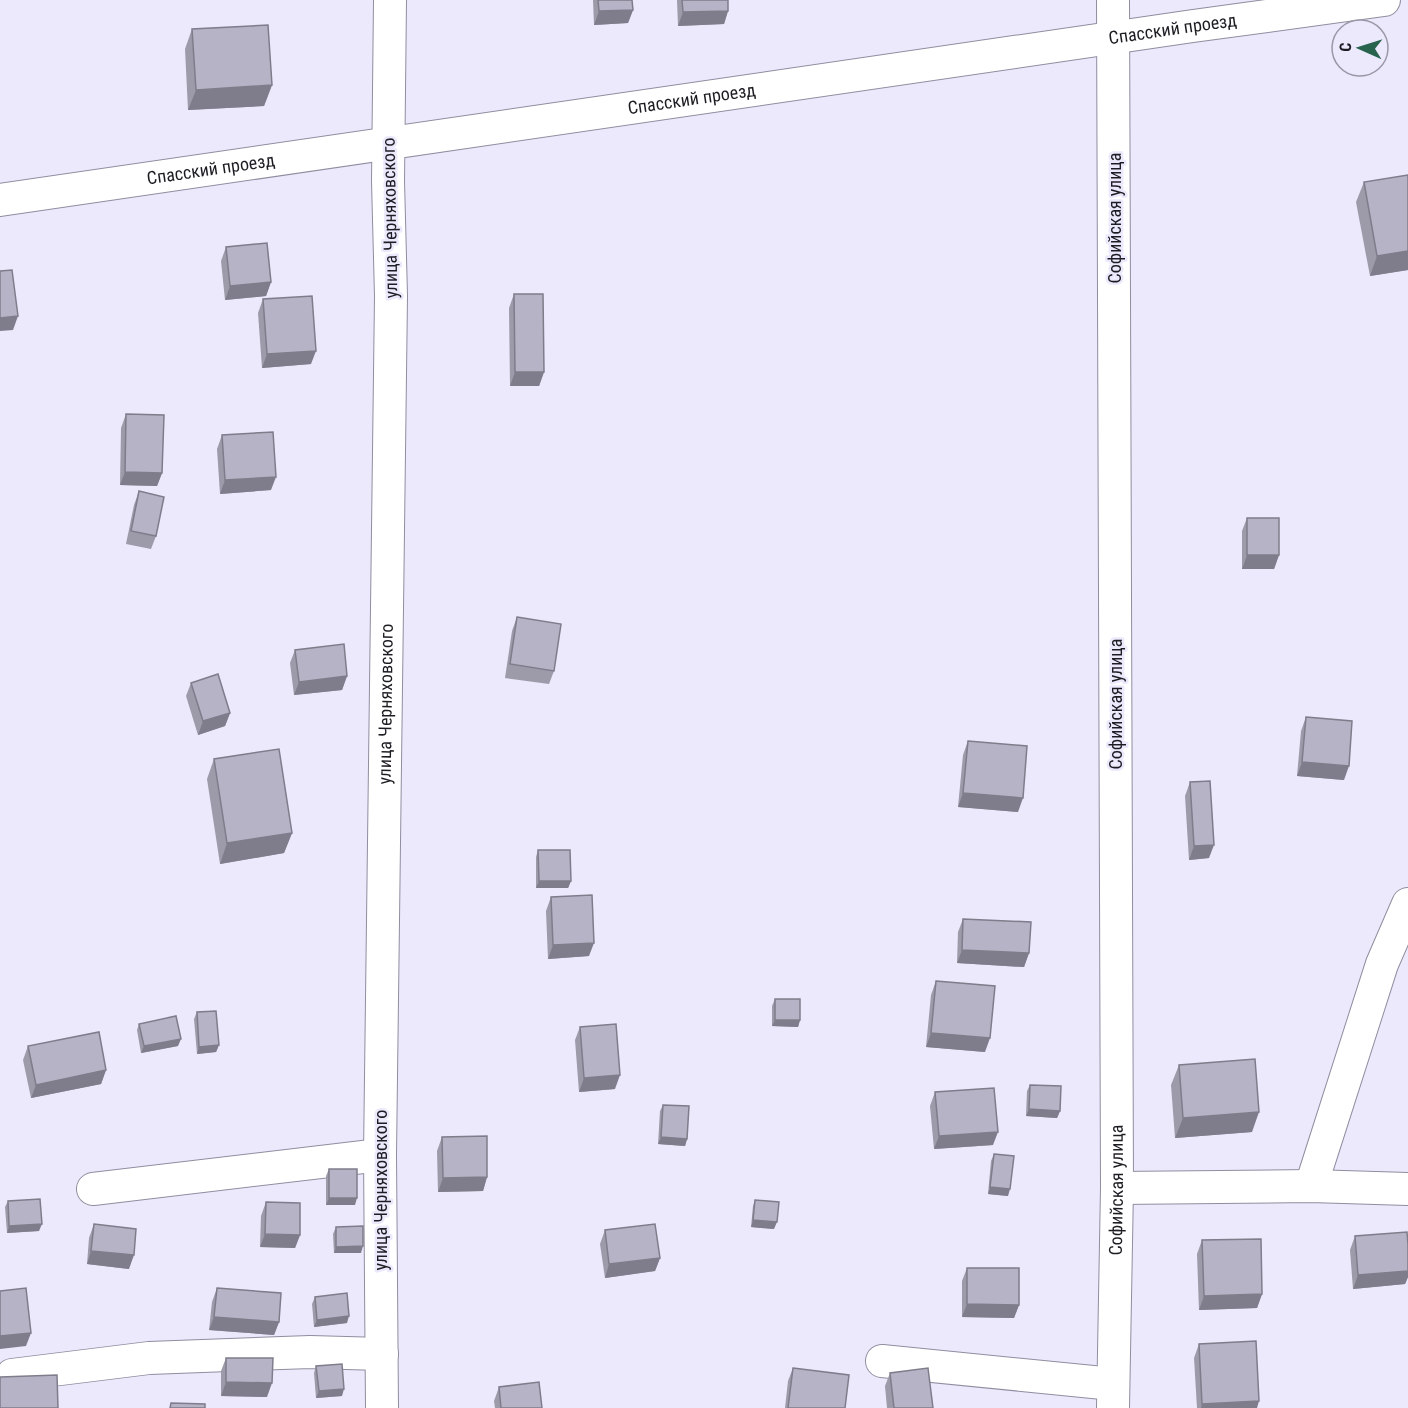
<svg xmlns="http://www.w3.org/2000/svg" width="1408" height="1408" viewBox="0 0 1408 1408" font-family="'Roboto Condensed',sans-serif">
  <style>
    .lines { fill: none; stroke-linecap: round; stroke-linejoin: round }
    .minor-casing { stroke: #908d9f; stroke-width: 34 }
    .minor { stroke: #fff; stroke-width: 32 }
    .wall { fill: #9d9aaa }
    .shaded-wall { fill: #7f7d8b }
    .building { fill: #b6b3c6; stroke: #7f7d8b; stroke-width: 1.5 }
    .labels { text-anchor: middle; stroke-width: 5; stroke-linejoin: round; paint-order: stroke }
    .street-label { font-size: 18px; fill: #1e1c23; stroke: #ece9fd }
  </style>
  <rect width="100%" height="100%" fill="#ece9fd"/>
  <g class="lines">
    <g class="minor-casing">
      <g id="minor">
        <path id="s1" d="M0,200L1193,26L1384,0"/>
        <path d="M1311,1186L1382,964L1408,904"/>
        <path d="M1117,1188L1311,1186L1408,1189"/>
        <path d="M93,1189L380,1155"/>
        <path d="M882,1361L1113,1384"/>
        <path d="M12,1375L149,1358L310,1352L382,1354"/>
        <path id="s2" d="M382,1408L380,1155L391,296L388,181L390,0"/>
        <path id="s3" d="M1113,1408L1117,1188L1113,0"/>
      </g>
    </g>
    <use href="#minor" class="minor"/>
  </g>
  <g class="wall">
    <path d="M593,0H632L633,10L628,23L594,25Z"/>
    <path d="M677,0H728V11L724,24L678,26Z"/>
    <path d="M192,29L272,85L264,106L188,110L185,49Z"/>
    <path d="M1408,175V270L1370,276L1356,202L1364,182Z"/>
    <path d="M226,247L271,282L266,296L225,300L221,261Z"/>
    <path d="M514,294L544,372L539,386H510L509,308Z"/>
    <path d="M263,299L311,364L262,368L258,313Z"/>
    <path d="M126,414L162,473L157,486L120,485L121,428Z"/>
    <path d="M222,435L271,490L220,494L217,449Z"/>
    <path d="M139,491L156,536L151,549L126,544L134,505Z"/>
    <path d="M1247,518L1279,555L1274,569H1242V531Z"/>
    <path d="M517,617L554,671L549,684L505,678L512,631Z"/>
    <path d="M295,650L347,676L342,690L294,695L290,663Z"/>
    <path d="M191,683L230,713L225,726L198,735L186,696Z"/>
    <path d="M1306,717L1344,780L1297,776L1301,731Z"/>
    <path d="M968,741L1018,812L958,807L963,755Z"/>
    <path d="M214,759L292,833L284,853L220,864L207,779Z"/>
    <path d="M1190,782L1209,858L1189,860L1185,796Z"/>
    <path d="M538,850L571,881L568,888H536V857Z"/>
    <path d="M551,897L589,956L548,959L546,911Z"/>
    <path d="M963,919L1029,953L1024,967L957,963L958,932Z"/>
    <path d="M936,981L985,1052L926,1047L931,995Z"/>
    <path d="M775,999L800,1020L798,1027L772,1026V1006Z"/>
    <path d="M197,1012L219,1045L216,1052L197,1054L194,1019Z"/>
    <path d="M139,1024L178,1046L141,1053L137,1030Z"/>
    <path d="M580,1027L615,1089L579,1092L575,1040Z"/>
    <path d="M28,1046L106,1070L101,1084L31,1098L23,1060Z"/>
    <path d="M1179,1065L1252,1132L1175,1138L1171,1085Z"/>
    <path d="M1030,1085L1060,1111L1057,1118L1026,1116L1027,1091Z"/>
    <path d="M935,1092L993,1145L934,1149L930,1106Z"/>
    <path d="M663,1105L687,1139L685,1146L658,1144L660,1111Z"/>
    <path d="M442,1137L487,1177L483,1191L438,1192L437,1151Z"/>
    <path d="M994,1154L1008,1196L988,1194L991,1161Z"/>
    <path d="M329,1169L355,1205H326V1176Z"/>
    <path d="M755,1200L774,1229L751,1227L753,1206Z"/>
    <path d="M8,1201L39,1231L7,1233L5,1207Z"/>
    <path d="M266,1202L300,1235L295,1248L260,1247L261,1216Z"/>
    <path d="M94,1224L129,1269L87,1264L89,1238Z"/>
    <path d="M336,1227L361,1253H334L333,1234Z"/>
    <path d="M605,1230L660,1258L655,1271L605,1278L600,1244Z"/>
    <path d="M1355,1236L1408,1245V1277L1405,1284L1353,1289L1350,1250Z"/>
    <path d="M1202,1240L1262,1294L1257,1308L1199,1310L1197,1254Z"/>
    <path d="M967,1268L1019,1305L1014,1318L962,1317V1281Z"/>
    <path d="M217,1288L279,1322L274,1335L209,1330L212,1302Z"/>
    <path d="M315,1297L347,1323L314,1327L312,1304Z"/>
    <path d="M1199,1344L1257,1408H1197L1194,1358Z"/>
    <path d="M226,1358L267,1397L221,1396V1371Z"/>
    <path d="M316,1366L342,1396L316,1398L314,1373Z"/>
    <path d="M793,1368L845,1408H785L788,1381Z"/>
    <path d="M890,1373L933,1408H887L885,1386Z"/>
    <path d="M499,1387L542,1408H495L494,1401Z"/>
  </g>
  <g class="shaded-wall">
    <path d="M633,10L628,23L594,25L599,11Z"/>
    <path d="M728,11L724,24L678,26L683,12Z"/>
    <path d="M272,85L264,106L188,110L196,90Z"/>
    <path d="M1408,251V270L1370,276L1377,256Z"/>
    <path d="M271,282L266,296L225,300L230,286Z"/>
    <path d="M18,316L13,330L0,331V318Z"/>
    <path d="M316,351L311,364L262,368L267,354Z"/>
    <path d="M515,372H544L539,386H510Z"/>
    <path d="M125,472L162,473L157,486L120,485Z"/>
    <path d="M276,477L271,490L220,494L225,480Z"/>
    <path d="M1247,555H1279L1274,569H1242Z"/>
    <path d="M347,676L342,690L294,695L299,682Z"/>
    <path d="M230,713L225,726L198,735L203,721Z"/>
    <path d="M1302,762L1349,766L1344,780L1297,776Z"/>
    <path d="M963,793L1023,798L1018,812L958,807Z"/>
    <path d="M292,833L284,853L220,864L227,843Z"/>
    <path d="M1214,845L1209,858L1189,860L1194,846Z"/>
    <path d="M539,881H571L568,888H536Z"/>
    <path d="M594,943L589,956L548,959L553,945Z"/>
    <path d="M962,950L1029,953L1024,967L957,963Z"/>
    <path d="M775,1020H800L798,1027L772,1026Z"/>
    <path d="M931,1033L990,1038L985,1052L926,1047Z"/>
    <path d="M181,1039L178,1046L141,1053L144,1046Z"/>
    <path d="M219,1045L216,1052L197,1054L199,1047Z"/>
    <path d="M106,1070L101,1084L31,1098L36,1085Z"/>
    <path d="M620,1075L615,1089L579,1092L584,1078Z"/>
    <path d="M1029,1109L1060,1111L1057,1118L1026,1116Z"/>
    <path d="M1259,1112L1252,1132L1175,1138L1183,1118Z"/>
    <path d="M998,1132L993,1145L934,1149L939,1136Z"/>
    <path d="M661,1137L687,1139L685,1146L658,1144Z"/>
    <path d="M487,1177L483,1191L438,1192L443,1178Z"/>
    <path d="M990,1187L1010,1189L1008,1196L988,1194Z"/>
    <path d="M329,1198H357L355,1205H326Z"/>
    <path d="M753,1220L777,1222L774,1229L751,1227Z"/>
    <path d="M42,1224L39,1231L7,1233L9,1226Z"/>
    <path d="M265,1234L300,1235L295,1248L260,1247Z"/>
    <path d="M363,1246L361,1253H334L336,1247Z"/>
    <path d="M91,1251L134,1255L129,1269L87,1264Z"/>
    <path d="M660,1258L655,1271L605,1278L609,1264Z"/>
    <path d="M1408,1271V1277L1405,1284L1353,1289L1358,1275Z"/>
    <path d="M1262,1294L1257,1308L1199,1310L1204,1296Z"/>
    <path d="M967,1304L1019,1305L1014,1318L962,1317Z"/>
    <path d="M349,1316L347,1323L314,1327L317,1320Z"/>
    <path d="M214,1317L279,1322L274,1335L209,1330Z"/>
    <path d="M31,1333L26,1346L0,1349V1336Z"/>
    <path d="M226,1382L272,1383L267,1397L221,1396Z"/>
    <path d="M344,1389L342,1396L316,1398L319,1391Z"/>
    <path d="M1259,1401L1257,1408H1201L1202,1404Z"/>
  </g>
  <g class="building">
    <path d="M598,0H632L633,10L599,11Z"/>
    <path d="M682,0H728V11L683,12Z"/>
    <path d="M268,25L272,85L196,90L192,29Z"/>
    <path d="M1408,175V251L1377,256L1364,182Z"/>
    <path d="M267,243L271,282L230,286L226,247Z"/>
    <path d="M12,270L18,316L0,318V271Z"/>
    <path d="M514,294H543L544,372H515Z"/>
    <path d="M312,296L316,351L267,354L263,299Z"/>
    <path d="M126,414L164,415L162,473L125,472Z"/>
    <path d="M273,432L276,477L225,480L222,435Z"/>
    <path d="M139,491L164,497L156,536L131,531Z"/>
    <rect x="1247" y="518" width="32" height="37"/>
    <path d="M517,617L561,624L554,671L510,664Z"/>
    <path d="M344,644L347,676L299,682L295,650Z"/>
    <path d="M218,674L230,713L203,721L191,683Z"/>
    <path d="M1306,717L1352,721L1349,766L1302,762Z"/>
    <path d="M968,741L1027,746L1023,798L963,793Z"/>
    <path d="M279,749L292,833L227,843L214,759Z"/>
    <path d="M1210,781L1214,845L1194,846L1190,782Z"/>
    <path d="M538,850H570L571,881H539Z"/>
    <path d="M592,895L594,943L553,945L551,897Z"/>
    <path d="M963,919L1031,922L1029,953L962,950Z"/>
    <path d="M936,981L995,986L990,1038L931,1033Z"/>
    <rect x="775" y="999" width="25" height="21"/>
    <path d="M216,1011L219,1045L199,1047L197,1012Z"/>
    <path d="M176,1016L181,1039L144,1046L139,1024Z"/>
    <path d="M616,1024L620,1075L584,1078L580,1027Z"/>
    <path d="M99,1032L106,1070L36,1085L28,1046Z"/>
    <path d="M1255,1059L1259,1112L1183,1118L1179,1065Z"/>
    <path d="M1030,1085L1061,1086L1060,1111L1029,1109Z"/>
    <path d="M994,1088L998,1132L939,1136L935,1092Z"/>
    <path d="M663,1105L689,1106L687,1139L661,1137Z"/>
    <path d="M487,1136V1177L443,1178L442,1137Z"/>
    <path d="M994,1154L1014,1156L1010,1189L990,1187Z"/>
    <rect x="329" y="1169" width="28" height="29"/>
    <path d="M40,1199L42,1224L9,1226L8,1201Z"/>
    <path d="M755,1200L779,1202L777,1222L753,1220Z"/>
    <path d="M266,1202L300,1203V1235L265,1234Z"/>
    <path d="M94,1224L136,1229L134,1255L91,1251Z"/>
    <path d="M655,1224L660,1258L609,1264L605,1230Z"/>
    <path d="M363,1226V1246L336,1247V1227Z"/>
    <path d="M1407,1232L1408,1245V1271L1358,1275L1355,1236Z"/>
    <path d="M1261,1239L1262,1294L1204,1296L1202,1240Z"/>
    <path d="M967,1268H1019V1305L967,1304Z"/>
    <path d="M26,1288L31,1333L0,1336V1291Z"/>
    <path d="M217,1288L281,1293L279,1322L214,1317Z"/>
    <path d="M347,1293L349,1316L317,1320L315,1297Z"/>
    <path d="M1256,1341L1259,1401L1202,1404L1199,1344Z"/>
    <path d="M226,1358H273L272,1383L226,1382Z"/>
    <path d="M342,1364L344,1389L319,1391L316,1366Z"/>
    <path d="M793,1368L849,1375L845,1408H788Z"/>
    <path d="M928,1368L933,1408H894L890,1373Z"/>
    <path d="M57,1375L58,1408H0V1377Z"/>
    <path d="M539,1382L542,1408H501L499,1387Z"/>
    <path d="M171,1403L205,1404V1408H170Z"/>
  </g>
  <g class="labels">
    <g class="street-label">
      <text dy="6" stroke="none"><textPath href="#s1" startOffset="1185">Спасский проезд</textPath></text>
      <text dy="6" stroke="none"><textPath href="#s1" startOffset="699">Спасский проезд</textPath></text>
      <text dy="6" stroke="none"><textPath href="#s1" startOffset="213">Спасский проезд</textPath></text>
      <text transform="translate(390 218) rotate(-91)" y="6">улица Черняховского</text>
      <text transform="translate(1115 218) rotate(-90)" y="6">Софийская улица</text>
      <text dy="6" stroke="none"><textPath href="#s2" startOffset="704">улица Черняховского</textPath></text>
      <text transform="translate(1116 704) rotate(-90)" y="6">Софийская улица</text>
      <text transform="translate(381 1190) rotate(-90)" y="6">улица Черняховского</text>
      <text dy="6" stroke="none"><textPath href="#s3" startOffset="218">Софийская улица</textPath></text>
    </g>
  </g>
  <g transform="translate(1360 48) rotate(273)"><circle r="28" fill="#ece9fd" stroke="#9a97a6" stroke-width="1.5"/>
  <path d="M0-4.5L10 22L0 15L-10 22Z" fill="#27634d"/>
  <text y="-9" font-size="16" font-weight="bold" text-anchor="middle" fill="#1e1c23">С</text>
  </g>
</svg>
